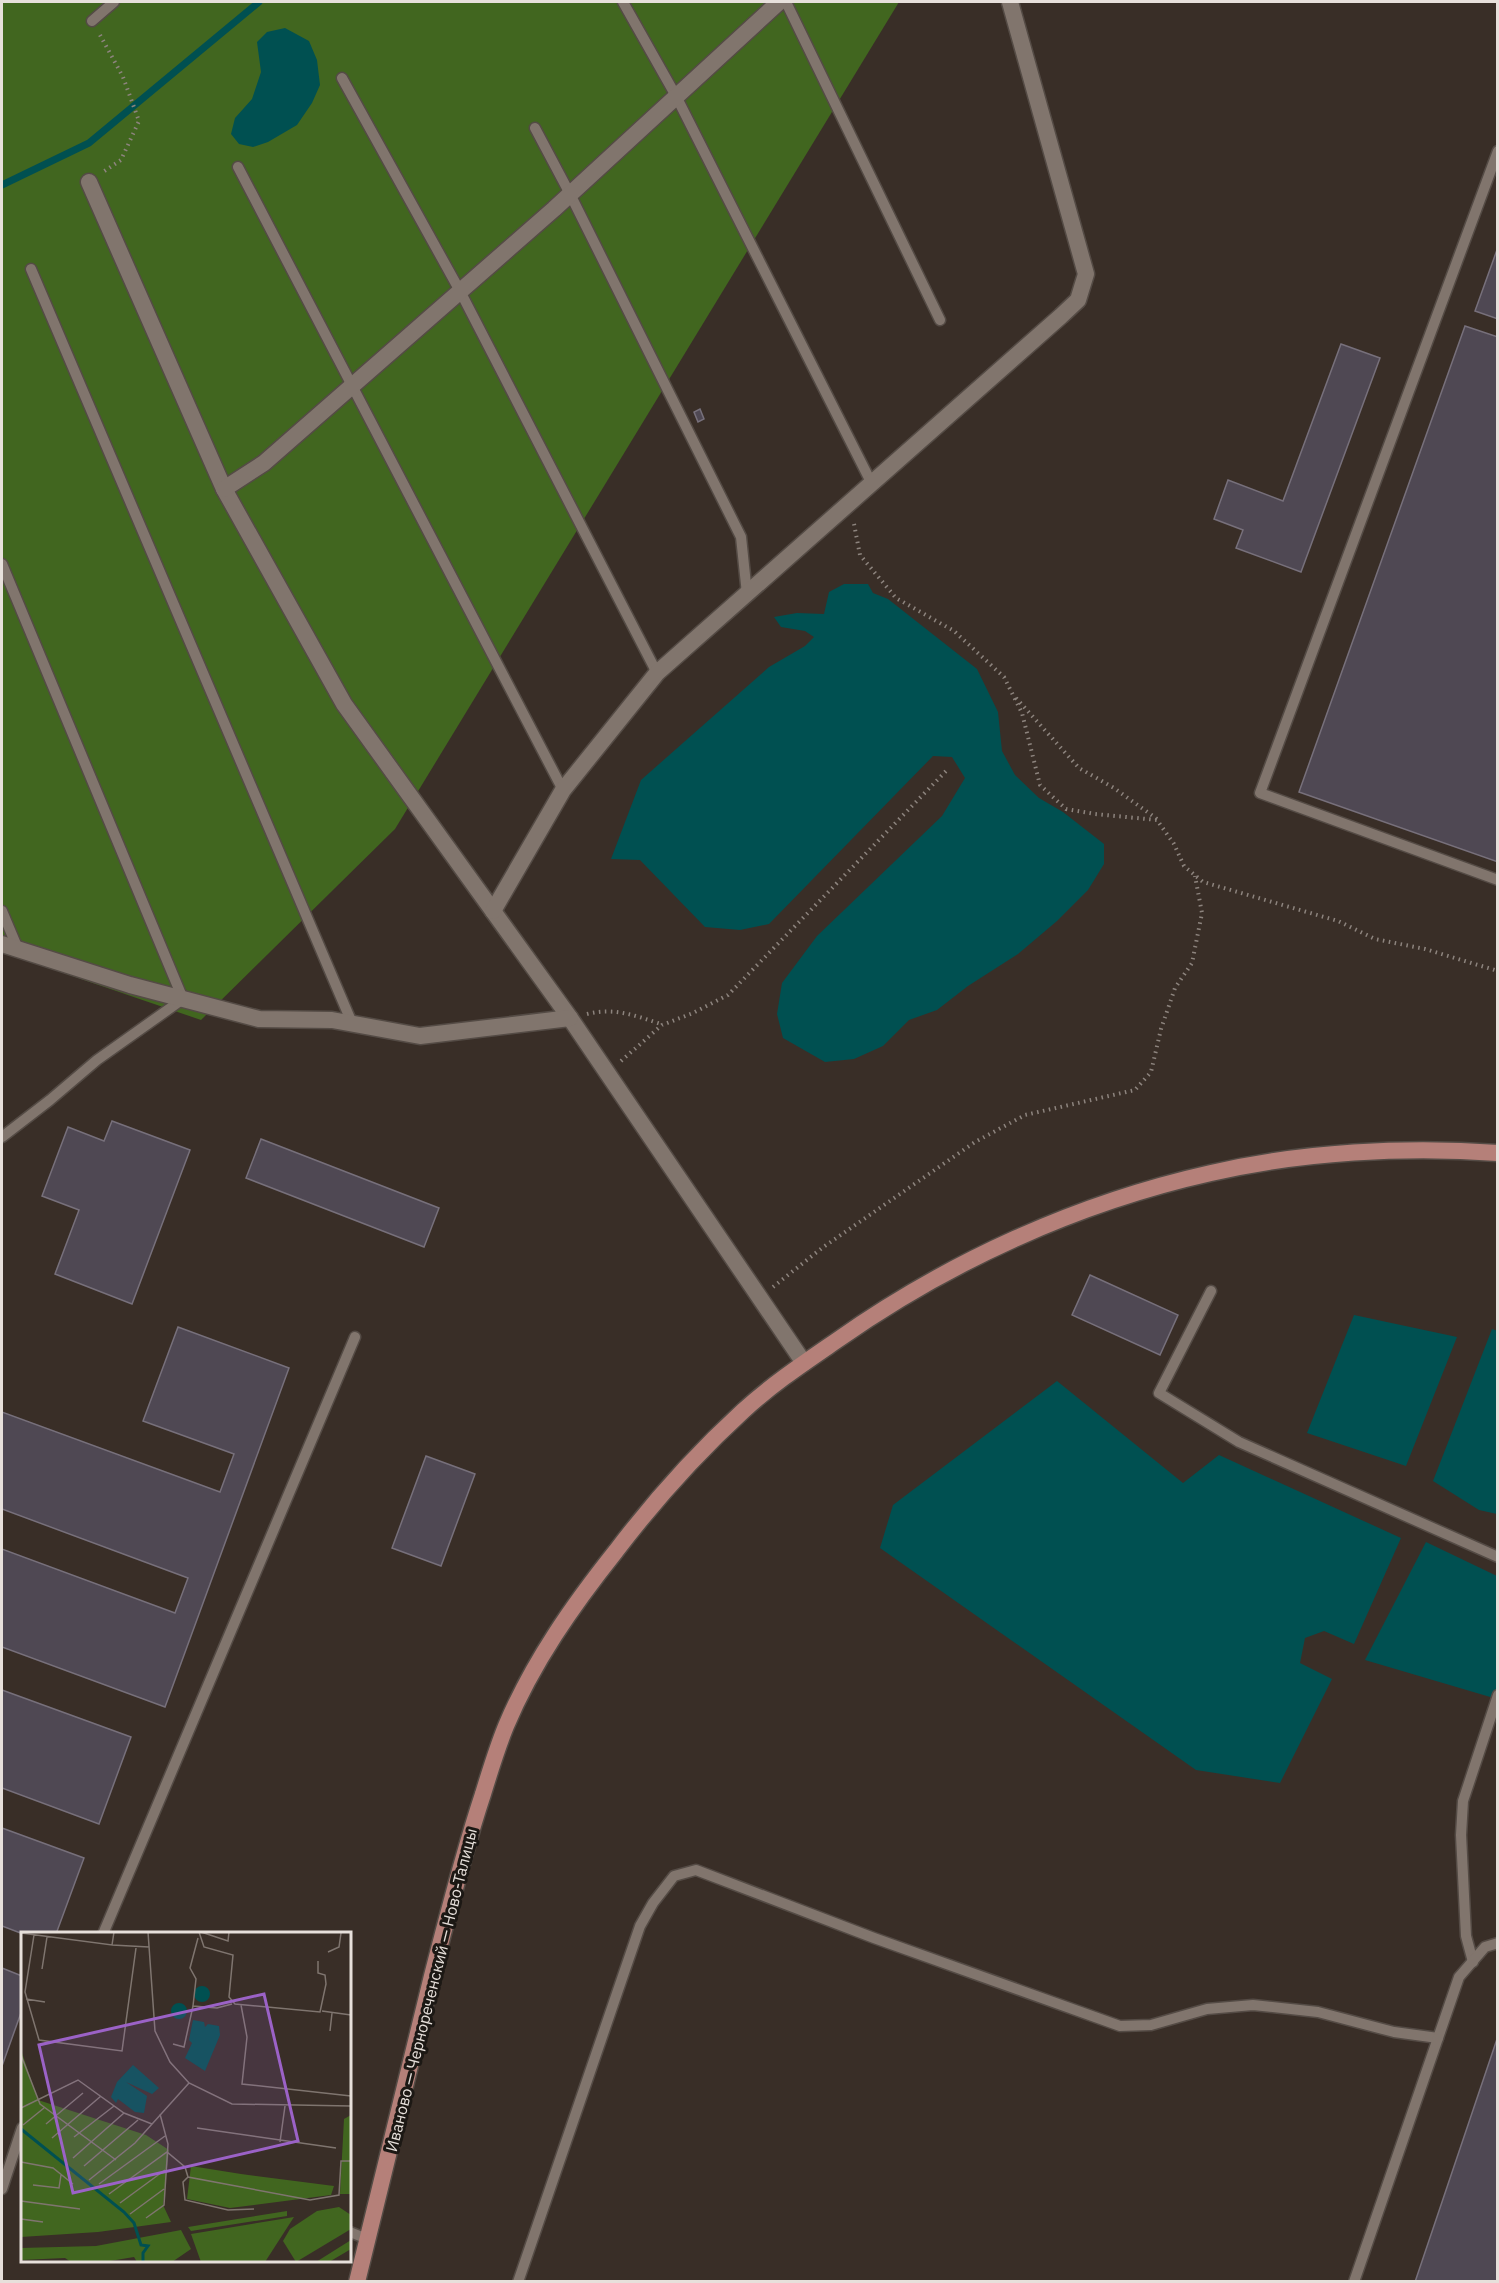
<svg xmlns="http://www.w3.org/2000/svg" width="1499" height="2283" viewBox="0 0 1499 2283" font-family="'IBM Plex Sans',sans-serif">
  <style>
    .green { fill: #41661f }
    .water { fill: #005051 }
    .lines { fill: none; stroke-linecap: round; stroke-linejoin: round }
    .stream { stroke: #005051; stroke-width: 7 }
    .building { fill: #4f4853; stroke: #77707b; stroke-width: 1.5 }
    .service-casing { stroke: #544b45; stroke-width: 13 }
    .minor-casing { stroke: #544b45; stroke-width: 19 }
    .primary-casing { stroke: #544b45; stroke-width: 19 }
    .path { stroke: #8d847e; stroke-width: 4; stroke-dasharray: 1.5 4.5; stroke-linecap: butt }
    .service { stroke: #81756d; stroke-width: 10 }
    .minor { stroke: #81756d; stroke-width: 16 }
    .primary { stroke: #b58079; stroke-width: 16 }
    .labels { text-anchor: middle; stroke-width: 6; stroke-linejoin: round; paint-order: stroke }
    .street-label { font-size: 16px; fill: #e7e0db; stroke: #1c1814 }
    .inset-river { fill: none; stroke: #005051; stroke-width: 3 }
    .inset-road { fill: none; stroke: #7f756f; stroke-width: 1.5 }
    .view { fill: #9b62c7; fill-opacity: 0.15; stroke: #9b62c7; stroke-width: 3 }
    .inset-edge { fill: none; stroke: #e7e0db; stroke-width: 3 }
  </style>
  <rect width="100%" height="100%" fill="#392e27"/>
  <path class="green" d="M2,2H899L395,829L201,1020L2,952Z"/>
  <g class="water">
    <path d="M285,28L309,41L317,60L320,85L312,103L297,125L268,142L253,147L239,144L231,134L235,118L252,99L261,72L257,42L267,32Z"/>
    <path d="M844,584H868L873,593L888,599L977,669L998,712L1002,751L1015,775L1039,798L1063,812L1104,844V864L1088,890L1057,921L1018,954L968,986L937,1010L909,1020L883,1046L854,1059L825,1062L783,1038L777,1014L782,983L817,936L942,816L965,778L952,757L933,756L769,924L740,930L705,927L640,860L611,859L641,780L769,667L805,646L814,637L805,631L781,627L774,617L797,613L824,614L829,592Z"/>
    <path d="M1354,1315L1457,1337L1406,1466L1307,1433Z"/>
    <path d="M1492,1329L1498,1331L1497,1514L1479,1510L1433,1481Z"/>
    <path d="M1057,1381L1183,1483L1219,1455L1401,1538L1354,1644L1324,1631L1305,1638L1300,1663L1332,1679L1280,1783L1196,1770L880,1548L893,1505Z"/>
    <path d="M1426,1542L1497,1576V1699L1365,1660Z"/>
  </g>
  <g class="lines">
    <path class="stream" d="M2,185L89,143L259,2"/>
  </g>
  <g class="building">
    <path d="M1498,247V319L1475,311Z"/>
    <path d="M1465,326L1498,337V862L1299,792Z"/>
    <path d="M1341,344L1380,358L1301,572L1236,548L1243,530L1214,519L1228,480L1283,501Z"/>
    <path d="M700,409L704,419L698,422L694,412Z"/>
    <path d="M112,1121L190,1150L132,1304L55,1274L79,1210L42,1196L68,1127L104,1141Z"/>
    <path d="M261,1139L439,1208L424,1247L246,1178Z"/>
    <path d="M1090,1275L1178,1315L1160,1355L1072,1315Z"/>
    <path d="M178,1327L289,1368L165,1707L2,1647V1549L175,1613L188,1578L2,1509V1412L220,1492L234,1454L143,1421Z"/>
    <path d="M426,1456L475,1474L441,1566L392,1548Z"/>
    <path d="M2,1690L131,1737L99,1824L2,1788Z"/>
    <path d="M2,1828L84,1858L56,1934H23L2,1926Z"/>
    <path d="M2,1968L22,1976V2010L2,2066Z"/>
    <path d="M1498,2036V2282H1415Z"/>
  </g>
  <g class="lines">
    <g class="service-casing">
      <g id="service">
        <path d="M623,2L676,96L872,484"/>
        <path d="M786,2L940,320"/>
        <path d="M92,21L114,2"/>
        <path d="M342,78L460,291L657,673"/>
        <path d="M535,128L570,194L741,537L747,594"/>
        <path d="M1498,151L1260,793L1498,880"/>
        <path d="M238,167L563,790"/>
        <path d="M31,269L352,1023"/>
        <path d="M2,564L183,999L97,1060L50,1100L2,1137"/>
        <path d="M2,911L18,949"/>
        <path d="M1211,1291L1159,1393L1239,1442L1498,1557"/>
        <path d="M103,1934L355,1337"/>
        <path d="M1473,1962L1466,1936L1461,1835L1463,1801L1498,1695"/>
        <path d="M2,2189L22,2128"/>
        <path d="M350,2232L367,2239"/>
        <path d="M518,2282L640,1926L653,1903L674,1876L696,1870L874,1938L1120,2026L1151,2025L1207,2009L1253,2005L1318,2012L1394,2032L1438,2038"/>
        <path d="M1354,2282L1459,1977L1485,1947L1498,1943"/>
      </g>
    </g>
    <g class="minor-casing">
      <g id="minor">
        <path d="M89,182L224,489L344,704L570,1018L804,1363"/>
        <path d="M224,489L264,463L554,209L779,2"/>
        <path d="M493,911L563,790L657,673L1061,316L1078,300L1086,274L1010,2"/>
        <path d="M2,944L130,985L259,1019L332,1020L420,1036L570,1018"/>
      </g>
    </g>
    <g class="primary-casing">
      <path id="primary" d="M357,2282C382,2179 407,2078 432,1976C448,1914 463,1854 483,1794C490,1771 497,1748 506,1726C533,1662 573,1605 616,1551C654,1501 696,1454 743,1411C771,1385 804,1363 836,1341C948,1262 1077,1203 1211,1173C1301,1152 1406,1146 1498,1153"/>
    </g>
    <g class="path">
      <path d="M100,35L123,77L139,121L121,160L103,172"/>
      <path d="M854,524L860,555L896,598L954,631L1004,677L1022,713L1040,785L1066,809L1095,814L1157,820L1174,844L1184,866L1203,882L1338,921L1375,939L1425,949L1498,971"/>
      <path d="M1016,698L1079,768L1114,788L1157,819"/>
      <path d="M587,1014C615,1007 636,1016 661,1024"/>
      <path d="M621,1061L662,1025L693,1013L728,995L948,769"/>
      <path d="M773,1287L822,1248L975,1142L1025,1115L1135,1090L1151,1072L1161,1029L1175,988L1192,963L1202,913L1195,876"/>
    </g>
    <use href="#service" class="service"/>
    <use href="#minor" class="minor"/>
    <use href="#primary" class="primary"/>
  </g>
  <g class="labels">
    <g class="street-label">
      <text transform="translate(431 1990) rotate(-76)" y="6">Иваново — Чернореченский — Ново-Талицы</text>
    </g>
  </g>
  <g transform="translate(21 1932)">
    <rect width="330" height="330" fill="#392e27"/>
    <path d="M0,118L17,168L125,203L148,218L142,273L150,290L77,300L0,305ZM330,183V262H319L323,187ZM170,234L220,242L313,254L310,263L209,276L166,267ZM318,275L330,283V297L275,330L262,309L269,297L296,279ZM266,279V284L170,299L167,295ZM273,285L244,330H180L170,302ZM160,298L170,317L151,330H116L113,325L83,330H50L44,326L0,328V316L75,314ZM330,308V317L308,330H295Z" fill="#41661f"/>
    <path d="M173 62a8 8 0 1 1 16 0a8 8 0 1 1-16 0ZM150 79a8 8 0 1 1 16 0a8 8 0 1 1-16 0ZM172,88L183,90L184,95L187,92L198,94L199,103L184,139L164,126L171,111L168,108ZM112,133L138,156L131,162L105,150L126,164L123,181L114,180L97,167L95,171L90,165L96,150Z" fill="#005051"/>
    <path class="inset-river" d="M0,197L103,280L113,291L120,313L127,314L122,321V330"/>
    <path class="inset-road" d="M127,0L134,99L149,130L168,151L211,172L330,174M178,0L183,15L212,23L208,65L214,72L299,80L305,52L304,43L297,41V29M180,0L207,9L208,0M0,1L91,13L93,0M13,3L4,60L18,108L101,119L115,16M177,6L169,36L175,47L172,74L196,76L211,72M91,13L128,15M307,20L318,15L320,1M21,37L26,5M5,67L24,70M220,73L226,105L221,152L330,164M301,79L330,83M309,99L311,81M152,112L163,115L172,74M0,123L19,172L95,228M0,176L57,148L103,181L131,192M25,192L62,161M2,193L23,176M176,196L315,216M53,205L93,174M31,206L80,164M259,210L264,174M52,226L103,181M0,230L32,236L52,252M63,234L117,188M167,245L162,250L164,268L207,278L233,277M68,248L114,211L168,151M78,252L144,204M12,253L38,256L40,243M88,262L146,220L164,235L167,245L289,268L318,263L320,229H330M0,269L59,277M99,271L144,238M109,282L143,257M125,286L143,273L147,212L139,182M0,287L22,290"/>
    <path class="view" d="M243,62L277,209L52,261L18,113Z"/>
    <rect width="330" height="330" class="inset-edge"/>
  </g>
  <rect width="1499" height="2283" fill="none" stroke="#e7e0db" stroke-width="6"/>
</svg>
